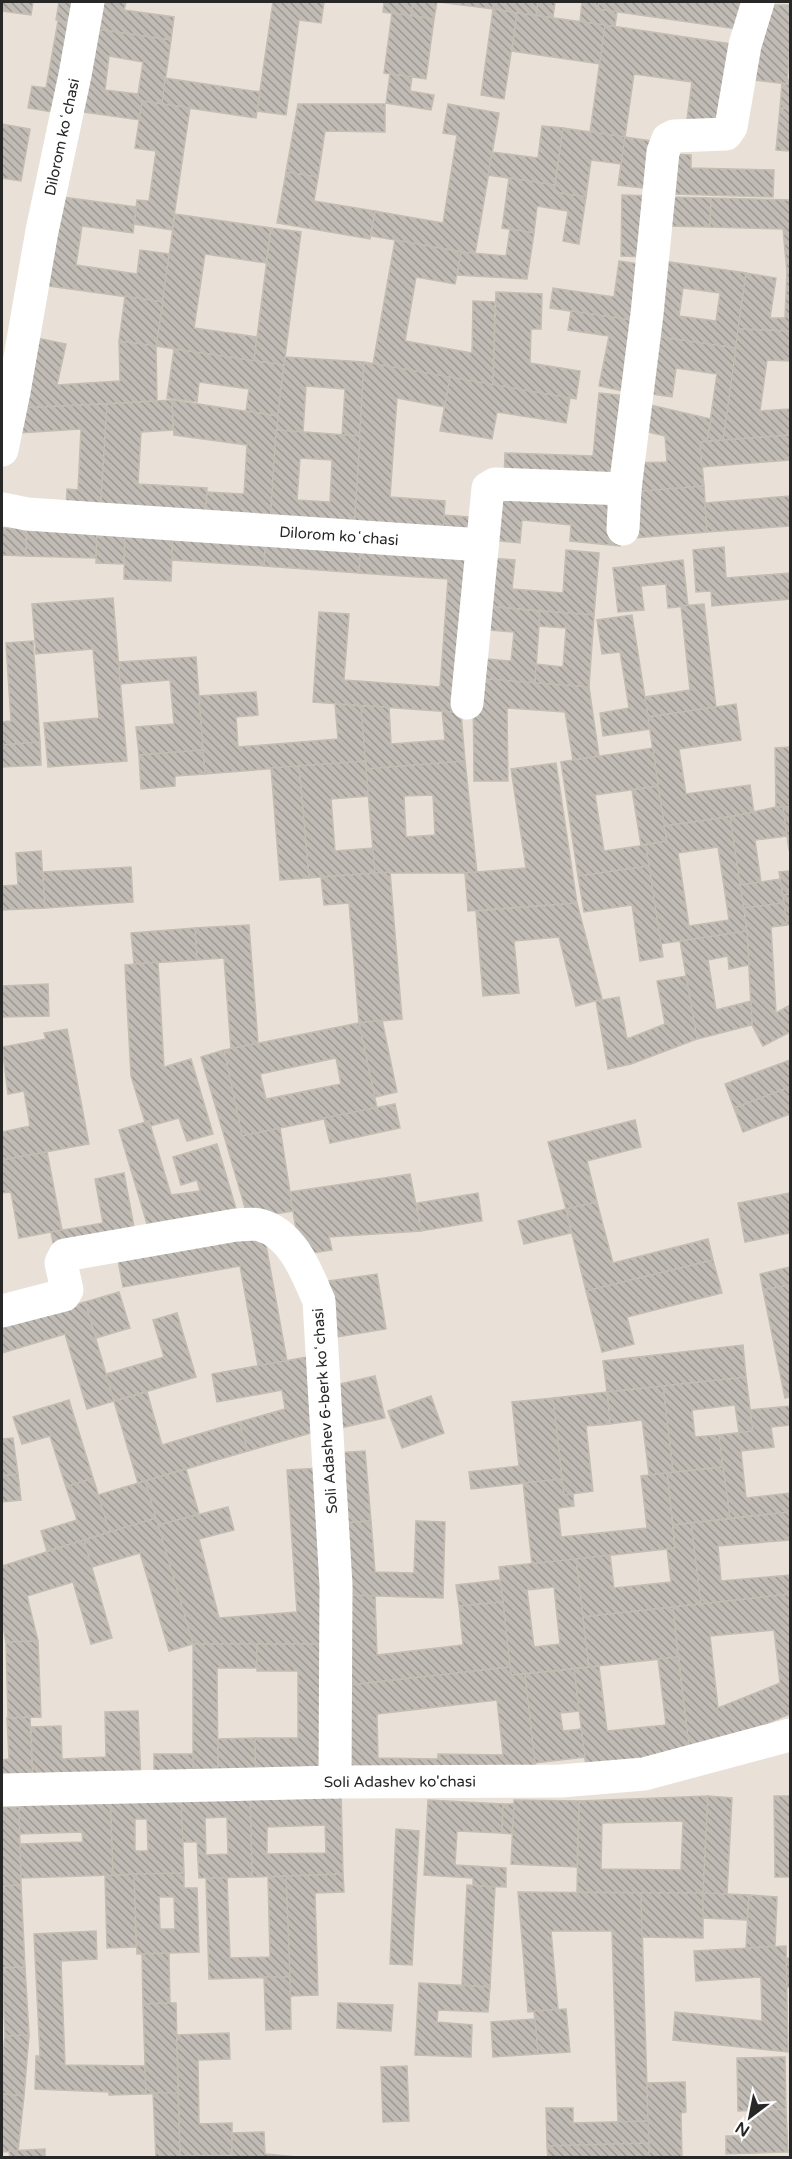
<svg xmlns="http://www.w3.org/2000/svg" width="792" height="2159" viewBox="0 0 792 2159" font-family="'Varela Round',sans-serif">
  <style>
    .building { fill: url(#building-back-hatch); stroke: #c4bdb2; stroke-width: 1.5; fill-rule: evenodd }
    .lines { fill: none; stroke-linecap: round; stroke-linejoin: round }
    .minor { stroke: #fff; stroke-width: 33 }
    .tertiary { stroke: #fff; stroke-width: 33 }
    .labels { text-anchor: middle; stroke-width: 4.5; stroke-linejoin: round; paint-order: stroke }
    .street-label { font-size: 15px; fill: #272727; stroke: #fff }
  </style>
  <defs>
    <pattern id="building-back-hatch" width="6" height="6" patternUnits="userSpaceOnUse" patternTransform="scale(1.5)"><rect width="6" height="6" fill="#c1bbb5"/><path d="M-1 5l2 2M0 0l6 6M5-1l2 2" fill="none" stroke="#9d9893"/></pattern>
  </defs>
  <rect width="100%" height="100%" fill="#e9e1d8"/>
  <g class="building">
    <path d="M2,2H33L31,15L2,11Z"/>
    <path d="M59,2H83L79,24L56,20Z"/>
    <path d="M95,2H126L124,10L174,17L171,40L89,28Z"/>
    <path d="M273,2H324L321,23L299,20L286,115L257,111Z"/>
    <path d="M384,2H413L411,16L383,12Z"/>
    <path d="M413,2H437L434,19L411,16Z"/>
    <path d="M438,2H494L493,9Z"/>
    <path d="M494,2H538L536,16L493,9Z"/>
    <path d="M538,2H555L553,18L536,16Z"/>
    <path d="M582,2H599L598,9L617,11L615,27L580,22Z"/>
    <path d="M599,2H740V8L737,29L598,9Z"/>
    <path d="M768,5H790V46L787,84L747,79Z"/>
    <path d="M493,9L517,13L504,99L481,95Z"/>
    <path d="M392,13L434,19L426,79L384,73Z"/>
    <path d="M517,13L605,25L600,64L512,51Z"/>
    <path d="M58,21L79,24L64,114L28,108L32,86L46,88Z"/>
    <path d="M605,25L738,45L725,132L686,126L692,82L634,74L625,137L590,132Z"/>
    <path d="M89,28L171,40L162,104L142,101L140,120L77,111ZM109,56L143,62L138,94L105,90Z"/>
    <path d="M390,74L412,77L410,91L434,95L431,110L386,103Z"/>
    <path d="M165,78L260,92L256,118L162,104Z"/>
    <path d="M788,79H790V109L780,108L782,83L787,84Z"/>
    <path d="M142,101L190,108L172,230L134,224L137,200L149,201L156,151L135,148Z"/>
    <path d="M298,104H385V132L325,131L318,177L286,172Z"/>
    <path d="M448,104L499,113L475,254L371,236L375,211L443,223L457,135L443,133Z"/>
    <path d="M780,108L790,109V151L776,150Z"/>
    <path d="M2,124L30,129L21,181L2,178Z"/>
    <path d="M542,126L563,128L555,185L488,175L492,152L538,158Z"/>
    <path d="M563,128L625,137L621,164L591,160L586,197L554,192Z"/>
    <path d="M625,137L658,142L651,189L618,185Z"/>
    <path d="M673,154L691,155V168L774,170L773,197L673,194Z"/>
    <path d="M286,172L318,177L314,201L375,211L370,239L277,223Z"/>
    <path d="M509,178L555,185L554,192L586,197L579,244L563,241L568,211L537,206L534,233L502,228Z"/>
    <path d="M622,195L653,196L651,257L621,256Z"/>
    <path d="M55,196L136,207L133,233L82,226L76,265L137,274L140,250L169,254L163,302L42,285Z"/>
    <path d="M665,197L711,198L710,227L664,226Z"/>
    <path d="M711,198L790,200V271L787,272L783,229L710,227Z"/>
    <path d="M175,214L271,228L266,263L205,254L194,328L257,337L254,361L156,346Z"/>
    <path d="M271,228L301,232L284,365L254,361Z"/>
    <path d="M510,229L534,233L527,279L457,275L461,252L506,256Z"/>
    <path d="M395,240L461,252L455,284L416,277L405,341L472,353L473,301L495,302L493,385L373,364Z"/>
    <path d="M619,261L646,265L638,321L550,308L553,288L614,297Z"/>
    <path d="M663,261L746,273L736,348L653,336ZM683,288L720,293L716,321L679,316Z"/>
    <path d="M790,271V331L738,329L746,273L776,278L770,318H785L787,272Z"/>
    <path d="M496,292L542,294L541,329H531L530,363L580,371L576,399L493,385Z"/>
    <path d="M125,296L163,302L156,346L119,341Z"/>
    <path d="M571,311L638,321L623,391L599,386L609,336L568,330Z"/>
    <path d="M738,329L790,331V361L767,360L760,411L790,409V435L723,440Z"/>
    <path d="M653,336L736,348L723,440L707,441L717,374L676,368L672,397L645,393Z"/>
    <path d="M32,337L66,344L57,385L120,381L119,341L156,346L157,401L18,408Z"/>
    <path d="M174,349L284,365L278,416L246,411L249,389L199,382L197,402L167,398Z"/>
    <path d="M285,357L364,362L360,436L342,435L345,389L306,386L303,432L276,430Z"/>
    <path d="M364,362L450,377L445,407L397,398L390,497L445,501L443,535L354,529Z"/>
    <path d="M450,377L570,398L566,423L497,412L492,439L440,431Z"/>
    <path d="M599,393L627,396L619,486L504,482L505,453L593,456Z"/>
    <path d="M172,400L278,416L270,524L205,519L207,492L244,494L247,445L174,435Z"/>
    <path d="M172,400L173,430L141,432L138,484L207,488L205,519L100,512L107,404Z"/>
    <path d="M107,404L100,512L66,510L67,489L78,490L81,429L19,433L18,408Z"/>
    <path d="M646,404L711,419L707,441L700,442L704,486L635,492L633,463L667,462L665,436L640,430Z"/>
    <path d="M276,430L360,436L354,529L270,524ZM300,458L332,460L330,502L297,500Z"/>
    <path d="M790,435V460L702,467L700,442Z"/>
    <path d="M704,486L707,532L634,538L630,492Z"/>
    <path d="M495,487L624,499L620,546L570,541L571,525L522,520L520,543L490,540Z"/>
    <path d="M790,496V526L707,532L705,503Z"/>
    <path d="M444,515L480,518L479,538L443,535Z"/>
    <path d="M27,526L97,528L96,558L26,556Z"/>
    <path d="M2,528H26V556L2,555Z"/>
    <path d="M97,528L125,529L124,564L96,563Z"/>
    <path d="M125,529L173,531L171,581L124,579Z"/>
    <path d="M173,531L266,537L264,566L172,560Z"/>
    <path d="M266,537L361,544L359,573L264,566Z"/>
    <path d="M361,544L476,552L465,713L313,702L319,612L349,614L344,680L440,687L448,579L359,573Z"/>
    <path d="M724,547L726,578L790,573V599L712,606L711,591L696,592L693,550Z"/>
    <path d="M566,550L599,553L594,615L485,606L489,558L515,560L512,589L563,593Z"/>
    <path d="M683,560L688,606L668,608L666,584L641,586L644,610L618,612L613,568Z"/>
    <path d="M113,598L127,761L48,767L44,723L99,718L93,649L36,654L32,604Z"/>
    <path d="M704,604L716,707L648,717L645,697L690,690L681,606Z"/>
    <path d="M479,606L540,611L535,683L473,678L475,658L511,661L514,632L477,629Z"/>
    <path d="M540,611L594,615L589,687L535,683L536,664L563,667L566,628L539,626Z"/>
    <path d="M632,615L650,729L603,736L600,713L629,708L620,652L602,654L597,620Z"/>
    <path d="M33,641L40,742L2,745V722L11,721L6,643Z"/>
    <path d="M196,657L203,750L139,755L136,727L174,724L170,680L120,684L119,662Z"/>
    <path d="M473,678L589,687L599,756L573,760L565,712L507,708L508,781H474Z"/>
    <path d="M256,692L258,715L236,717L238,747L338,739L335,704L361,706L366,761L205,774L199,696Z"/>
    <path d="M736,704L741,740L679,749L686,794L750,785L754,813L664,826L648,717Z"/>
    <path d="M361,706L389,707L391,744L445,740L442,711L461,713L465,761L366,769Z"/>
    <path d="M40,742L41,765L2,767V745Z"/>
    <path d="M790,747V807H776L775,748Z"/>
    <path d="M653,748L658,786L595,795L604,851L646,845L649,866L578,876L561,762Z"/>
    <path d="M203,750L205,774L175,776V786L141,789L139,755Z"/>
    <path d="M366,761L369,796L331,799L335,851L373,848L375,873L309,878L299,766Z"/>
    <path d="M465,761L477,873H375L366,769ZM433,795L435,835L406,837L404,796Z"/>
    <path d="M556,763L577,903L468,911L465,873L526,868L511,769Z"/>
    <path d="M299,766L309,878L280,880L271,768Z"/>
    <path d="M658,786L667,841L641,845L632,790Z"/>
    <path d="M776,807H783L787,836L755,840L761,882L740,885L730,817Z"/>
    <path d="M783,807H790V850H789Z"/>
    <path d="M730,817L747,931L660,944L646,845L667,841L664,826ZM718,847L729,920L689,926L678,853Z"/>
    <path d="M41,851L45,908L2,910V886L18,885L16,853Z"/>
    <path d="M649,866L663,957L640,961L632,905L584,912L578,876Z"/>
    <path d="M131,867L133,902L45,908L43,872Z"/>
    <path d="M790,871V894L783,895L779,872Z"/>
    <path d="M390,872L402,1019L359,1023L349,903L324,905L321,877Z"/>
    <path d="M780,879L784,903L744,908L740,885Z"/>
    <path d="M790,894V924L787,925L783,895Z"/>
    <path d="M577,903L602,999L576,1006L559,937L514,941L519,993L483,996L476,911Z"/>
    <path d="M784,903L787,925L771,927L776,1013L790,1005V1032L763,1046L752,1025L747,931L744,908Z"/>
    <path d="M249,925L258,1043L231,1049L224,958L197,960L195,928Z"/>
    <path d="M195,928L197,960L134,964L131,933Z"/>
    <path d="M747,931L749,965L729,969L728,956L708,960L716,1010L751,1001L752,1025L697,1039L680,941Z"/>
    <path d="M158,962L164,1067L191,1059L213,1134L187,1141L179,1118L150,1126L149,1121L145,1122L131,1076L125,965Z"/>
    <path d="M686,976L697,1039L631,1064L608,1069L596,1001L619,997L627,1039L665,1024L657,981Z"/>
    <path d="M48,984L49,1016L2,1017V986Z"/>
    <path d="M382,1020L397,1092L375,1097L359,1023Z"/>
    <path d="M359,1023L377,1108L242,1136L224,1050ZM336,1058L341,1084L266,1099L260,1074Z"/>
    <path d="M67,1029L89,1144L2,1160V1132L30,1126L24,1091L8,1094L2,1047L46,1039L44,1033Z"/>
    <path d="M224,1050L242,1136L280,1128L293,1211L248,1218L201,1057Z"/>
    <path d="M790,1060V1087L734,1108L725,1084Z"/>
    <path d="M790,1087V1114L743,1132L734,1108Z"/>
    <path d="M395,1104L400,1128L330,1143L324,1118Z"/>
    <path d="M635,1120L641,1147L587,1161L597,1202L566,1209L548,1142Z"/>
    <path d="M149,1121L171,1195L200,1191L197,1180L181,1185L173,1157L217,1144L237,1212L147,1224L119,1130Z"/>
    <path d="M47,1152L62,1230L19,1238L11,1192L2,1193V1160Z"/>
    <path d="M124,1173L136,1238L55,1253L51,1232L103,1223L95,1179Z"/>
    <path d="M410,1174L421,1231L329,1237L332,1250L300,1255L290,1192Z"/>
    <path d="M478,1193L482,1221L421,1231L417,1203Z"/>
    <path d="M790,1193V1233L745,1242L738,1203Z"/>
    <path d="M597,1202L613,1263L708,1239L713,1260L586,1291L566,1209Z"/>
    <path d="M566,1209L571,1233L524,1244L518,1221Z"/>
    <path d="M264,1234L287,1361L258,1366L240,1266L123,1287L118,1260Z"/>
    <path d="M713,1260L722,1293L627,1317L634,1344L602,1352L586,1291Z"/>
    <path d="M790,1267V1285L763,1290L760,1274Z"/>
    <path d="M377,1274L386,1329L331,1338L322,1282Z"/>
    <path d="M790,1285V1397L785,1398L763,1290Z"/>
    <path d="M119,1292L130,1328L96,1338L85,1302Z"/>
    <path d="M85,1302L114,1401L87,1409L65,1334L2,1353V1326Z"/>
    <path d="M177,1313L196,1377L114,1401L106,1374L164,1357L153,1320Z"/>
    <path d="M743,1345L746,1377L607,1392L603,1361Z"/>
    <path d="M312,1356L325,1429L248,1451L239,1422L285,1409L282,1390L217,1402L212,1374Z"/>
    <path d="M375,1376L385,1418L340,1428L331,1386Z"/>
    <path d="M746,1377L753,1431L739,1433L735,1405L692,1410L695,1437L719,1435L723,1467L673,1472L663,1386Z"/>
    <path d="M663,1386L673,1472L649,1475L642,1420L610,1424L607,1392Z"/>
    <path d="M147,1392L162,1445L239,1422L248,1451L138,1483L114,1401Z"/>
    <path d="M607,1392L610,1424L586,1426L593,1491L564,1495L553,1398Z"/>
    <path d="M431,1396L444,1433L402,1448L388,1411Z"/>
    <path d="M553,1398L562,1479L471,1489L469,1472L519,1466L512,1402Z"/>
    <path d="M69,1400L93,1478L66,1487L50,1436L22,1444L13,1417Z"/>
    <path d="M790,1406V1425L771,1427L774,1447L741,1451L746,1498L790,1493V1512L730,1518L719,1435L753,1431L750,1410Z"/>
    <path d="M13,1438L18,1474L2,1476V1439Z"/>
    <path d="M365,1451L371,1521L341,1523L335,1453Z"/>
    <path d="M723,1467L730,1518L673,1525L667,1473Z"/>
    <path d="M320,1468L330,1644H193L158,1525L228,1507L234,1530L199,1539L219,1618L297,1612L287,1470Z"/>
    <path d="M186,1469L199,1514L158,1525L145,1481Z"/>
    <path d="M667,1473L675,1548L532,1564L523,1483L562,1479L564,1495L573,1494L574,1506L558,1508L561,1537L647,1528L641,1476Z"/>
    <path d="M18,1474L21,1500L2,1502V1476Z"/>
    <path d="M93,1478L110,1532L47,1551L41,1531L77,1520L66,1487Z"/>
    <path d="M145,1481L156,1518L110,1532L98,1495Z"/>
    <path d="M790,1512V1540L718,1546L721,1581L790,1575V1594L701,1604L691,1523Z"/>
    <path d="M156,1518L193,1644L169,1651L140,1553L92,1567L84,1540Z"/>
    <path d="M371,1521L375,1572L414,1573L416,1521L445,1522L443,1598L347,1595L341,1523Z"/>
    <path d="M691,1523L701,1604L583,1617L576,1559L610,1555L614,1588L671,1582L667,1549L675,1548L673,1525Z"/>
    <path d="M84,1540L112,1638L91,1644L73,1582L27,1596L38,1641L6,1642L2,1623V1566Z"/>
    <path d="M576,1559L589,1667L511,1675L499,1567ZM554,1587L560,1644L534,1647L527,1590Z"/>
    <path d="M500,1580L503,1602L459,1606L456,1585Z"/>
    <path d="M790,1594V1714L690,1755L673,1607ZM774,1630L780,1683L718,1708L710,1636Z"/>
    <path d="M347,1595L375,1596L377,1655L463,1645L459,1606L503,1602L510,1667L350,1685Z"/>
    <path d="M673,1607L678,1657L589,1667L583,1617Z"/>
    <path d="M38,1641L41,1717L8,1718L6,1642Z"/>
    <path d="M193,1644H257V1668H217L218,1772L193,1773Z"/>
    <path d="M257,1644H330L331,1774H255V1738H298V1671H257Z"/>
    <path d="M678,1657L690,1755L586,1767L574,1669L599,1666L607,1731L666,1725L658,1659Z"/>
    <path d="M510,1667L511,1675L525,1674L538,1786L351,1783L350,1685ZM497,1700L503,1755L438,1754V1759L378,1758L377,1714Z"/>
    <path d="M574,1669L579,1711L560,1713L563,1731L581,1729L585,1757L535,1763L525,1674Z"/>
    <path d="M138,1711L141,1781L33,1784L31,1727L61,1726L62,1759L106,1757L105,1712Z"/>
    <path d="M30,1717L33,1784L2,1786V1760L9,1759L7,1718Z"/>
    <path d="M255,1738V1774L218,1775V1739Z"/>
    <rect x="154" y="1754" width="39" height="19"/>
    <path d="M341,1791L343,1874L252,1877L250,1793ZM325,1825L326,1853L267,1854V1827Z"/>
    <path d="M250,1793L252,1877L199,1878L197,1842H182L181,1795ZM227,1817L228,1854L206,1855L205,1818Z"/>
    <path d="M181,1795L184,1873L113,1875L110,1796ZM135,1819H147L148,1851H135Z"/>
    <path d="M110,1796L113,1875L21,1878L20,1844L83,1842L82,1832L19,1834V1799Z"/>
    <path d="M708,1796L703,1893L577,1892L579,1801ZM683,1821L681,1870L601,1869L602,1823Z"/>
    <path d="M708,1796L732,1798L727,1894L703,1893Z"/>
    <path d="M774,1796H790V1877H775Z"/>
    <path d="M428,1800L503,1804L502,1833L457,1831L455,1865L506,1868V1887L473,1886V1878L424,1875Z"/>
    <path d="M514,1800L579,1801L577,1867L511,1864Z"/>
    <path d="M503,1804H514L512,1834L502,1833Z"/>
    <path d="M2,1807H19L21,1885L2,1886Z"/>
    <path d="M396,1829L419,1831L412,1965L390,1964Z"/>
    <path d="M184,1873V1888H197L199,1952L137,1954L134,1874ZM159,1897H174L175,1929H160Z"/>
    <path d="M134,1874L136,1947L107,1948L105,1876Z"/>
    <path d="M343,1874L344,1892L315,1893L318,1995L290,1996L286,1876Z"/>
    <path d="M286,1876L290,1977L209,1979L206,1878H227L230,1958L270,1957L268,1877Z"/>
    <path d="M21,1885L25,1967L2,1968V1886Z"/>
    <path d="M467,1885L495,1887L490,1987L462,1985Z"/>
    <path d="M518,1892L641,1893L648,2121L618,2122L612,1931H551L558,2009L528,2012Z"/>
    <path d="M641,1893H703V1938L642,1937Z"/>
    <path d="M703,1893L749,1895L747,1920L703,1918Z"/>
    <path d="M749,1895L777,1897L775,1946L746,1948Z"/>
    <path d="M96,1931L97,1959L61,1961L65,2065L145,2066L146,2094L109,2095V2092L35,2089L36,2056H40L34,1934Z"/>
    <path d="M786,1946L788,2052L673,2040L675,2012L762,2021L761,1977L696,1981L694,1951Z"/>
    <path d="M169,1953L170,2003L143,2004L142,1954Z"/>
    <path d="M786,1958H790V1987H787Z"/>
    <path d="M25,1967L29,2035L5,2036L2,1968Z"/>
    <path d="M264,1977H290L291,2029L266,2030Z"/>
    <path d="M419,1983L490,1987L488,2012L438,2010L437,2022L472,2025L471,2057L415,2055Z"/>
    <path d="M170,2003H176L178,2093L146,2094L143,2004Z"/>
    <path d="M338,2003L393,2005L391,2031L337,2028Z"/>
    <path d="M566,2009L570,2052L538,2054L534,2011Z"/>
    <path d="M535,2019L538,2054L493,2057L491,2022Z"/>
    <path d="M229,2033L230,2059L198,2060L199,2124L232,2123V2155L180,2156L177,2035Z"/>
    <path d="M29,2035L24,2096L2,2094V2060L5,2036Z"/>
    <path d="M785,2057L786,2109L738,2111L737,2058Z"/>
    <path d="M407,2066L409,2121L383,2122L381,2067Z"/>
    <path d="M685,2082L686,2112L681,2113L682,2158H649L647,2083Z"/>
    <path d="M153,2093H178L180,2158H156Z"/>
    <path d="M2,2094L24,2096L18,2151L2,2152Z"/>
    <path d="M546,2108H573V2123L648,2121L649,2143L547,2146Z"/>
    <path d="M786,2109L788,2152L726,2154V2136H749L748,2111Z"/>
    <path d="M264,2132L265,2154L308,2158H232V2133Z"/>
    <path d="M649,2143V2158H548L547,2146Z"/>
    <path d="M45,2149V2158H10L9,2151Z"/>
  </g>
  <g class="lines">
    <g class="minor">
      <path d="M2,450L14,392L42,231L75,75L88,2"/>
      <path d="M2,509L27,514L482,545"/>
      <path d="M623,529L625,489L647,314L663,152L668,139L674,136L726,134L731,127L745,45L758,2"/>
      <path d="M467,703L488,488L495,484L625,489"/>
      <path d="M2,1311L64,1295L67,1290L61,1263L65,1255L236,1225C244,1225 253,1223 260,1225C293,1234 307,1273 319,1301L336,1585L335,1782"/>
    </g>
    <path class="tertiary" id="s1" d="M2,1790L335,1782L561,1781L644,1774L790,1735"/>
  </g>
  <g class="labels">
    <g class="street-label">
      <text transform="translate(62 137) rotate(-78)" y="5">Dilorom koʻchasi</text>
      <text transform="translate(339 536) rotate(4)" y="5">Dilorom koʻchasi</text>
      <text transform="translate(325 1411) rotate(-94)" y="5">Soli Adashev 6-berk koʻchasi</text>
      <text dy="5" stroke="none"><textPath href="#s1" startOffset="398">Soli Adashev ko'chasi</textPath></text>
    </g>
  </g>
  <rect width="792" height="2159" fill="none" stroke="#272727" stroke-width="6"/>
  <g transform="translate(750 2117) rotate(212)" stroke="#ffffff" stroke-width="4.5" paint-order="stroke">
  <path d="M0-4.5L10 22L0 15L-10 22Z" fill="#272727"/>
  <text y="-9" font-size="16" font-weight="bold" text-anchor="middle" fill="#272727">N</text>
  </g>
</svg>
